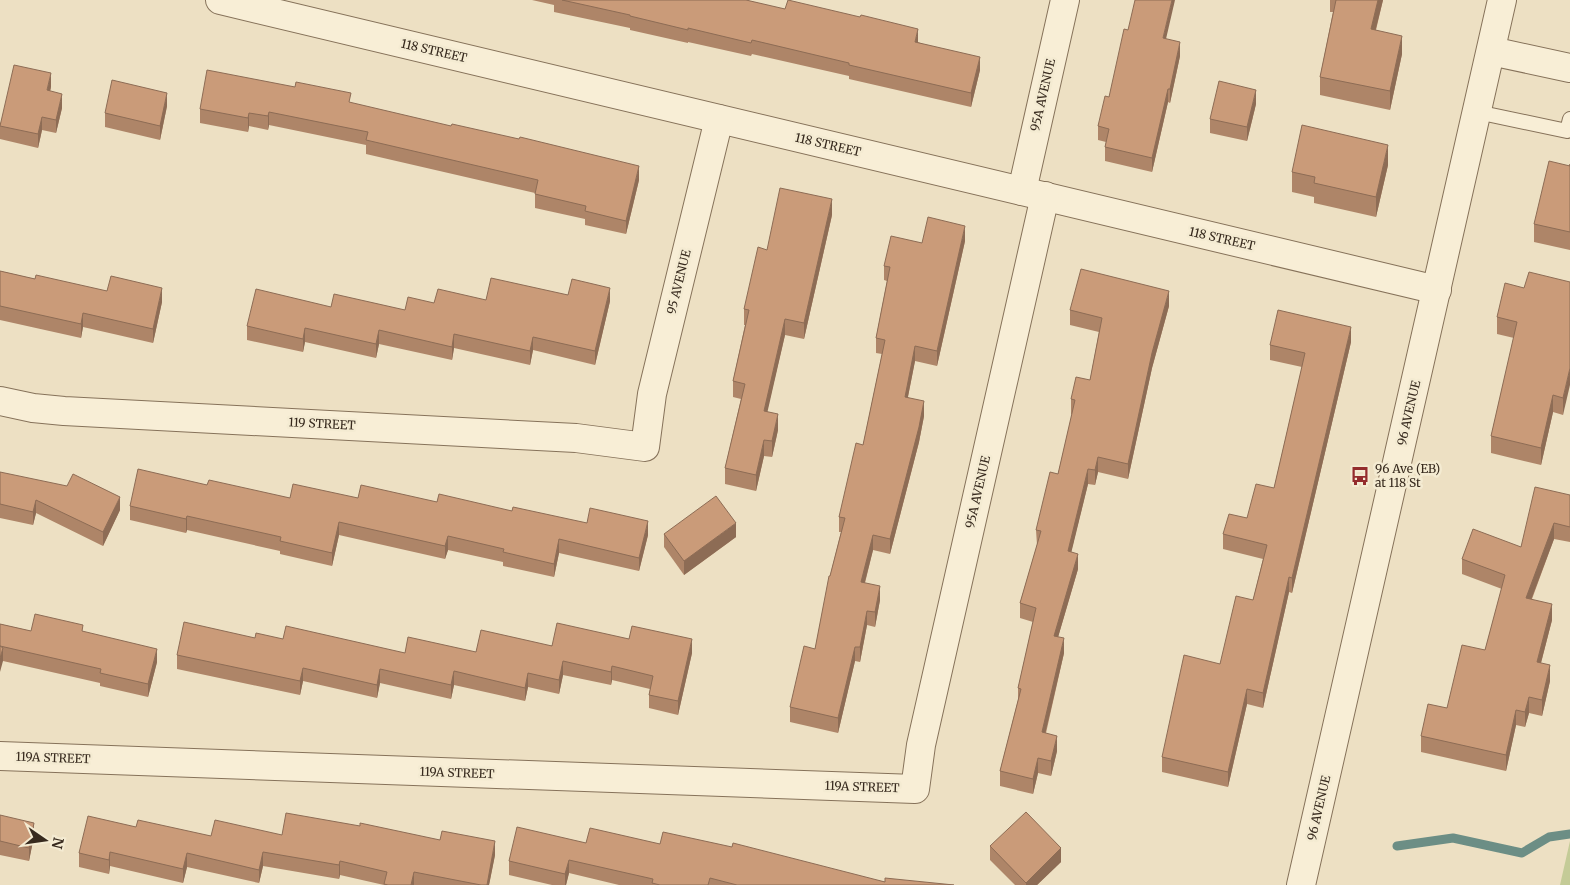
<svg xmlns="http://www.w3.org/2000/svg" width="1570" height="885" viewBox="0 0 1570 885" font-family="Merriweather,serif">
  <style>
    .green { fill: #c4cb97 }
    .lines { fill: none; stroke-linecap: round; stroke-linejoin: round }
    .stream { stroke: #6c8e85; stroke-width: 9 }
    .service-casing { stroke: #86725a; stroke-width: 16 }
    .minor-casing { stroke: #86725a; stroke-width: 30 }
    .tertiary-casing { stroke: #86725a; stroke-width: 30 }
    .service { stroke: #f8eed6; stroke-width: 14 }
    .minor { stroke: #f8eed6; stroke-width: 28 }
    .tertiary { stroke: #f8eed6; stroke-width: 28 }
    .wall { fill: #ae8568 }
    .shaded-wall { fill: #8d6c55 }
    .building { fill: #ca9b79; stroke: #8d6c55 }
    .labels { text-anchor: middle; stroke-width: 5; stroke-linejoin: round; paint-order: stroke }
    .street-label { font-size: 12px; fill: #372a1e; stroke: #f4ebd2 }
    .poi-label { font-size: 12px; fill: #372a1e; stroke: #f4ebd2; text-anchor: start }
  </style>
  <rect width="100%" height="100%" fill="#ede0c3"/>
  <path class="green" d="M1570,841V885H1560Z"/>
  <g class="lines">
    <path class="stream" d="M1397,846L1453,838L1522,853L1549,837L1570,834"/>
    <g class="service-casing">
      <path id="service" d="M1477,112L1567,131L1570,119"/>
    </g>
    <g class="minor-casing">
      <g id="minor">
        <path d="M220,0L1437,290"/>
        <path d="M1491,51L1570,68"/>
        <path d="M1022,191L1065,0"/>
        <path d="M0,401L33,408L64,411L576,438L645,447L652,394L719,119"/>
        <path d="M0,756L915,789L921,745L1045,196"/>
      </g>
    </g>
    <g class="tertiary-casing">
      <path id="tertiary" d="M1301,885L1502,0"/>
    </g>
    <use href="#service" class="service"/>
    <use href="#minor" class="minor"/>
    <use href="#tertiary" class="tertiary"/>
  </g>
  <g class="wall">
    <path d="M532,0H746L918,42L980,70L971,107L849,79V76L752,54L751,56L688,42V43L630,30V28L554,12V5Z"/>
    <path d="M1330,0H1383L1376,30L1402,54L1390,110L1320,95V77L1333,12H1330Z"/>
    <path d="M1128,30L1166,39L1180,56L1170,103L1168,102L1152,172L1105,161V147L1106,142L1098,140V126L1109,97Z"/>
    <path d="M51,87L50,91L62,108L56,133L42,130L38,148L0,139V123Z"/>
    <path d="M351,103L639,180L626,234L585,225V219L535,208V193L366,154V145L269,125L268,130L249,126L248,132L200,123V109Z"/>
    <path d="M1256,104L1247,141L1210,133V119Z"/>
    <path d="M167,106L160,140L105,127V113Z"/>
    <path d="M1570,164V250L1534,242V224Z"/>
    <path d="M1388,165L1376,217L1314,203V197L1292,192V172Z"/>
    <path d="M832,215L804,339L785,335L767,411L778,430L772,457L764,456L756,491L725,484V468L741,399L733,397V381L745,325H744V309L767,250Z"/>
    <path d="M965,241L937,366L915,361L908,397L924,416L919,442L890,554L873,550L865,583L880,600L875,627L867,625L860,662L855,661L838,733L790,722V707L815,649L830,576L841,532H839V517L863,445L882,354L876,353V338L887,281L884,280V266L922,243Z"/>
    <path d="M0,271L35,279L107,291L162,302L153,343L83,327L81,338L0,320Z"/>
    <path d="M1570,282L1563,415L1553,412L1541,465L1491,453V436L1514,338L1497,334V317L1524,288Z"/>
    <path d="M568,295L610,301L595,365L533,350L530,365L454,348L452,360L379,344L376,358L305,342L303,352L247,340V326L331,307L405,310L486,300Z"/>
    <path d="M1169,306L1152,368L1128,479L1098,472L1095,485L1088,484L1071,552L1078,569L1058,637L1064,653L1046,733L1057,751L1051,776L1038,773L1033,794L1000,786V771L1018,700V688L1033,622L1020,618V603L1037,545L1036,530L1058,474L1072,414H1071V399L1090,380L1099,332L1070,325V310Z"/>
    <path d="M1351,342L1292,593L1289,592L1263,708L1247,704L1228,787L1162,772V757L1220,664L1253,600L1263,559L1223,549V534L1247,518L1274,488L1302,367L1270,360V345Z"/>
    <path d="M0,472L120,510L103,546L36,513L33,525L0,518Z"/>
    <path d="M207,485L290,498H358L437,502L512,511L648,535L639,571L559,553L554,577L503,566V562L448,550L445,559L339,535L332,566L280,554V551L187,530L186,533L130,520V506Z"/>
    <path d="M1570,495V542L1554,539L1532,599L1552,620L1541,663L1550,681L1542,716L1529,713L1525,727L1516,725L1506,771L1421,752V736L1447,708L1485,650L1502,589L1462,574V559L1521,547Z"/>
    <path d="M664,534L736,537L684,575L664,547Z"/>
    <path d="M0,624L31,631L83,632L157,662L148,697L100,686V683L3,661Z"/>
    <path d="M255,638L283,639L405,653L476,652L629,639L692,653L678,715L649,708V695L650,689L612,680L611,685L563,675L559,694L528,687L525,701L454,685L451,699L380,683L377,698L303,681L300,695L177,669V655Z"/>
    <path d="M0,815L34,836L29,861L0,855Z"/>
    <path d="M136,827L211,836L282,835L495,855L489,885H384L340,875L339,879L263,866L259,883L187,867L183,883L110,866L109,874L79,867V853Z"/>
    <path d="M586,843L660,844L885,882L954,885H619L569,873L566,885H552L509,875V861Z"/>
    <path d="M990,846L1061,862L1037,885H1015L990,860Z"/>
  </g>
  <g class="shaded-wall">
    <path d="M1172,0H1175L1163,52V38Z"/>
    <path d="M1378,0H1383L1371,48V29Z"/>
    <path d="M918,29V43L915,42Z"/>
    <path d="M1402,36V54L1390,110V91Z"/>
    <path d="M1180,42V56L1170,103V89Z"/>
    <path d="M980,57V70L971,107V93Z"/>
    <path d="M51,73V87L47,104V90Z"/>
    <path d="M1168,89V102L1152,172V158Z"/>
    <path d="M1256,90V104L1247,141V127Z"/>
    <path d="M167,93V106L160,140V126Z"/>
    <path d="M62,94V108L56,133V120Z"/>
    <path d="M269,112V125L268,130V116Z"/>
    <path d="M249,113V126L248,132V118Z"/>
    <path d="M42,117V130L38,148V134Z"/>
    <path d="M1388,145V165L1376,217V197Z"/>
    <path d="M639,166V180L626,234V221Z"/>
    <path d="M832,199V215L804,339V323Z"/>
    <path d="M965,226V241L937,366V351Z"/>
    <path d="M162,288V302L153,343V329Z"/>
    <path d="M610,288V301L595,365V351Z"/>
    <path d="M1169,291V306L1152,368L1128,479V464L1152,353Z"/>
    <path d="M83,313V327L81,338V324Z"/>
    <path d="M785,319V335L764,427V411Z"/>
    <path d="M1351,327V342L1292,593V578Z"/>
    <path d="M305,328V342L303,352V339Z"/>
    <path d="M379,330V344L376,358V344Z"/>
    <path d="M454,334V348L452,360V347Z"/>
    <path d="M533,337V350L530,365V351Z"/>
    <path d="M915,346V361L905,411V397Z"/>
    <path d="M1570,368V385L1563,415V398Z"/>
    <path d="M1553,395V412L1541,465V448Z"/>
    <path d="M924,401V416L919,442L890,554V539Z"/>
    <path d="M778,414V430L772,457V441Z"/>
    <path d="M764,440V456L756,491V475Z"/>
    <path d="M1098,457V472L1095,485V470Z"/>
    <path d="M1088,469V484L1068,566V551Z"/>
    <path d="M120,497V510L103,546V532Z"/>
    <path d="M36,500V513L33,525V512Z"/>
    <path d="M187,516V530L186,533V519Z"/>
    <path d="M648,521V535L639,571V558Z"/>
    <path d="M339,522V535L332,566V553Z"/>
    <path d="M736,523V537L684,575V561Z"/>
    <path d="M1554,523V539L1526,613V598Z"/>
    <path d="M873,535V550L861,597V582Z"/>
    <path d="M448,536V550L445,559V546Z"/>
    <path d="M559,539V553L554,577V564Z"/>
    <path d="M1078,554V569L1054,651V636Z"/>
    <path d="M1289,577V592L1263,708V693Z"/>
    <path d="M880,586V600L875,627V612Z"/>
    <path d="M1552,604V620L1537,678V662Z"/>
    <path d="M867,611V625L860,662V647Z"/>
    <path d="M1064,638V653L1042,747V732Z"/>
    <path d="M692,639V653L678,715V701Z"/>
    <path d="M855,647V661L838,733V718Z"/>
    <path d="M3,648V661L0,672V658Z"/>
    <path d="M157,649V662L148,697V684Z"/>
    <path d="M563,661V675L559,694V680Z"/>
    <path d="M1550,665V681L1542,716V700Z"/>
    <path d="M612,666V680L611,685V672Z"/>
    <path d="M303,668V681L300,695V681Z"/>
    <path d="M380,669V683L377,698V685Z"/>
    <path d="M454,671V685L451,699V685Z"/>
    <path d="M528,673V687L525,701V688Z"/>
    <path d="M1247,689V704L1228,787V772Z"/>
    <path d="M1529,697V713L1525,727V712Z"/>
    <path d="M1516,710V725L1506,771V755Z"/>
    <path d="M1057,736V751L1051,776V761Z"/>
    <path d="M1038,758V773L1033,794V779Z"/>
    <path d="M34,823V836L29,861V848Z"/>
    <path d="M495,841V855L489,885H487Z"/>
    <path d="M1061,848V862L1037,885H1026V883Z"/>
    <path d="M110,852V866L109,874V860Z"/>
    <path d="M263,852V866L259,883V870Z"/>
    <path d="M187,853V867L183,883V869Z"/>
    <path d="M569,860V873L566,885H565V874Z"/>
    <path d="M340,861V875L339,879V865Z"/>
    <path d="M414,872V885H411Z"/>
  </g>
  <g class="building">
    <path d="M562,0H746L785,9L788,0L860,17L861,15L918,29L915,42L980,57L971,93L849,65V63L752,40L751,43L688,28V30L630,16V15Z"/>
    <path d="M1135,0H1172L1163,38L1180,42L1170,89H1168L1152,158L1105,147L1109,129L1098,126L1105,96L1109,97L1124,29L1128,30Z"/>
    <path d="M1336,0H1378L1371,29L1402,36L1390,91L1320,77Z"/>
    <path d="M14,65L51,73L47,90L62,94L56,120L42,117L38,134L0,126Z"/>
    <path d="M207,70L295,87L296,82L351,93L349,102L451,126L452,124L519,139L520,137L639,166L626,221L585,211L586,206L535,194L538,180L366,140L368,132L269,112L268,116L249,113L248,118L200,109Z"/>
    <path d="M112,80L167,93L160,126L105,113Z"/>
    <path d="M1219,81L1256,90L1247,127L1210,119Z"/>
    <path d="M1302,125L1388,145L1376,197L1314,183L1315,177L1292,172Z"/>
    <path d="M1549,161L1570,166V164V232L1534,224Z"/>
    <path d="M780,188L832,199L804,323L785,319L764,411L778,414L772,441L764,440L756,475L725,468L745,384L733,381L749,310L744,309L758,247L767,250Z"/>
    <path d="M928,217L965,226L937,351L915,346L905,397L924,401L919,427L890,539L873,535L861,582L880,586L875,612L867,611L860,647H855L838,718L790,707L804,646L815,649L829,576H830L845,518L839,517L856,443L863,445L885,340L876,338L890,267L884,266L891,236L922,243Z"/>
    <path d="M1081,269L1169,291L1152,353L1128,464L1098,457L1095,470L1088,469L1068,551L1078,554L1054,636L1064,638L1042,732L1057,736L1051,761L1038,758L1033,779L1000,771L1021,689L1018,688L1036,608L1020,603L1041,531L1036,530L1050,472L1058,474L1075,400L1071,399L1076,377L1090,380L1102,318L1070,310Z"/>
    <path d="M0,271L35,279L36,275L107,291L111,276L162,288L153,329L83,313L81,324L0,306Z"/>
    <path d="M1529,272L1570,282V368L1563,398L1553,395L1541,448L1491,436L1517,322L1497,317L1505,283L1524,288Z"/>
    <path d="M491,278L568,295L572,279L610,288L595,351L533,337L530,351L454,334L452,347L379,330L376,344L305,328L303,339L247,326L256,289L331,307L334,294L405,310L408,297L434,303L438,289L486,300Z"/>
    <path d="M1278,310L1351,327L1292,578L1289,577L1263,693L1247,689L1228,772L1162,757L1184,655L1220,664L1236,596L1253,600L1267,545L1223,534L1229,514L1247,518L1256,484L1274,488L1286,436L1305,353L1270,345Z"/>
    <path d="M138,469L207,485L209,480L290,498L293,484L358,498L361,485L437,502L439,494L512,511L513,507L587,523L590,508L648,521L639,558L559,539L554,564L503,552L504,549L448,536L445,546L339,522L332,553L280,541L281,537L187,516L186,519L130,506Z"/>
    <path d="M0,472L67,486L73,474L120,497L103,532L36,500L33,512L0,504Z"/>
    <path d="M1535,487L1570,495V527L1554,523L1526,598L1552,604L1537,662L1550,665L1542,700L1529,697L1525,712L1516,710L1506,755L1421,736L1428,704L1447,708L1462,645L1485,650L1505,575L1462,559L1473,529L1521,547Z"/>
    <path d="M716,496L736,523L684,561L664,534Z"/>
    <path d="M35,614L83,625L82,631L157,649L148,684L100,673L101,669L0,646V624L31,631Z"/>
    <path d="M184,622L255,638L256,633L283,639L286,626L405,653L408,637L476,652L481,630L552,646L557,623L629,639L632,626L692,639L678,701L649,695L653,676L612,666L611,672L563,661L559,680L528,673L525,688L454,671L451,685L380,669L377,685L303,668L300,681L177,655Z"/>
    <path d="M0,646L3,648L0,658Z"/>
    <path d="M1026,812L1061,848L1026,883L990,846Z"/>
    <path d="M286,813L360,826V823L440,840L442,831L495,841L487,885H481L414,872L411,885H388L384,884L387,872L340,861L339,865L263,852L259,870L187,853L183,869L110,852L109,860L79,853L88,816L136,827L138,820L211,836L215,820L282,835Z"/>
    <path d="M0,815L34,823L29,848L0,841Z"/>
    <path d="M517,827L586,843L590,828L660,844L663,832L732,847L733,843L885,882V878L954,885H737L710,878L708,885H660L652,883L653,879L569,860L565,874L509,861Z"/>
  </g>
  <defs>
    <g id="bus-bare" transform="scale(1.5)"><path d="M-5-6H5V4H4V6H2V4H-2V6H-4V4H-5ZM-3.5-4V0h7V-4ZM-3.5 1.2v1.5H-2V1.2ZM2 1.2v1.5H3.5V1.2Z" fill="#942c2c" stroke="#f4ebd2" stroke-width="2.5" paint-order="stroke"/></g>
  </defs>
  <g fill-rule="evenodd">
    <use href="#bus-bare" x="1360" y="476"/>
  </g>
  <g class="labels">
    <g class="street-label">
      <text transform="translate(434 51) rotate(13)" y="4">118 STREET</text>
      <text transform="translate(1043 95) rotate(-77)" y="4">95A AVENUE</text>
      <text transform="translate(828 145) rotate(13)" y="4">118 STREET</text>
      <text transform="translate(1222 239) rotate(13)" y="4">118 STREET</text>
      <text transform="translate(679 282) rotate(-76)" y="4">95 AVENUE</text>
      <text transform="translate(1409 413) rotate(-77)" y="4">96 AVENUE</text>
      <text transform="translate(322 424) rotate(3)" y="4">119 STREET</text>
      <text transform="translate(978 492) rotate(-77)" y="4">95A AVENUE</text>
      <text transform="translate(53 758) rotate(2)" y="4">119A STREET</text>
      <text transform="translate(457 773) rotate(2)" y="4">119A STREET</text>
      <text transform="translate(862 787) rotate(2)" y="4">119A STREET</text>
      <text transform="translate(1319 808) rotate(-77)" y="4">96 AVENUE</text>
    </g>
    <g class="poi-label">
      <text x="1375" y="473">96 Ave (EB)<tspan x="1375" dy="14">at 118 St</tspan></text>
    </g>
  </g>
  <g transform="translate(45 840) rotate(103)" stroke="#f4ebd2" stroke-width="4" paint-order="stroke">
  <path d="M0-4L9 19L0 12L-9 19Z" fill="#372a1e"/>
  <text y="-8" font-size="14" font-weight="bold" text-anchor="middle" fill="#372a1e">N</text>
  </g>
</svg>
